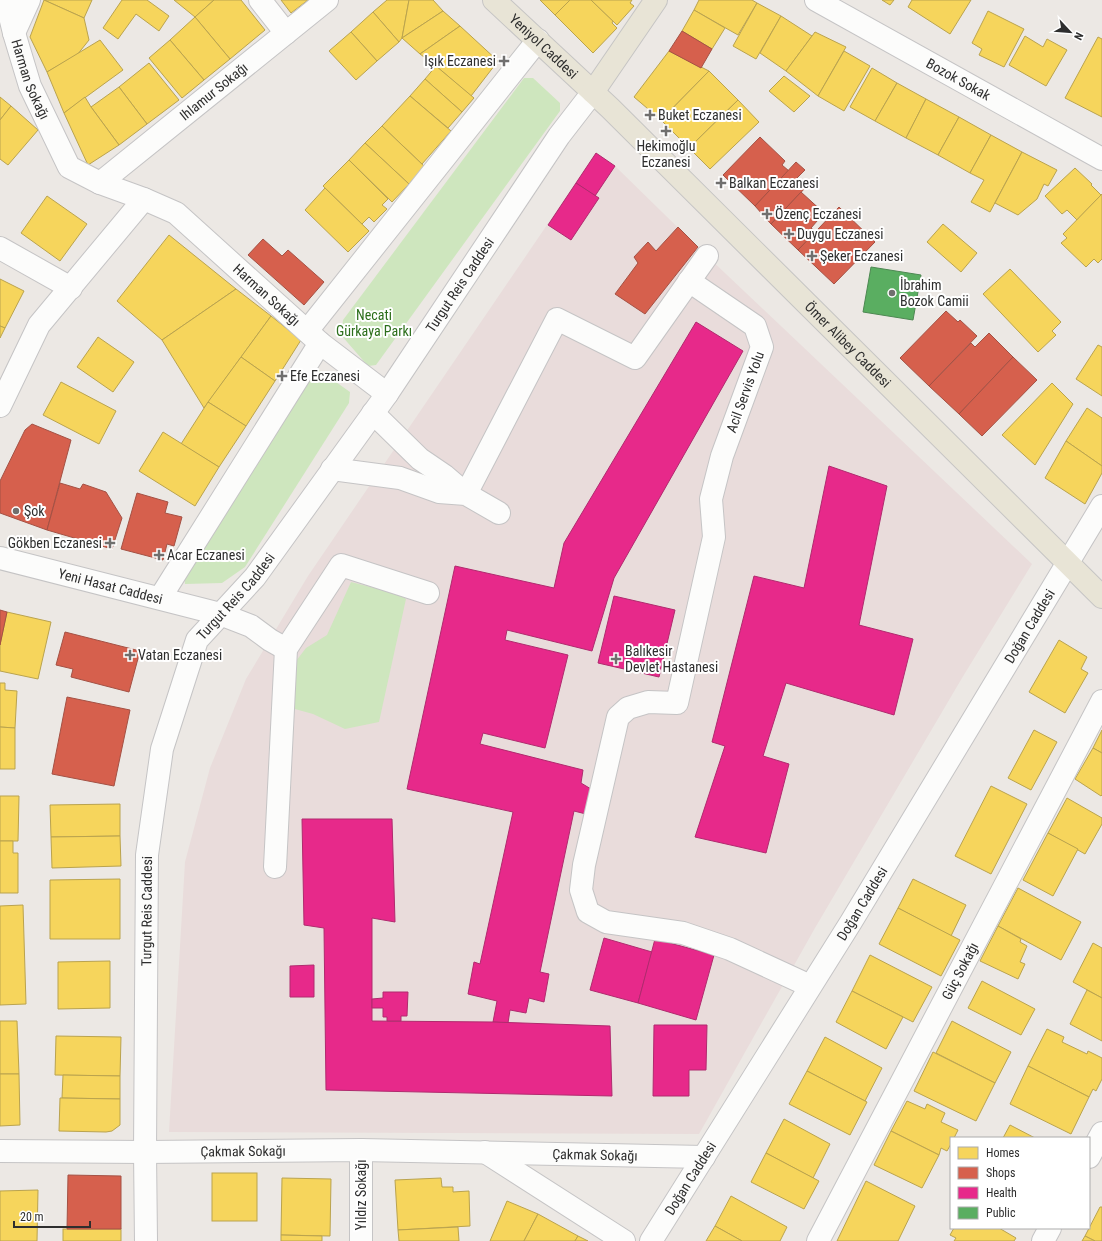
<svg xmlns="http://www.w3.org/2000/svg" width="1102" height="1241" viewBox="0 0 1102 1241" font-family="'Roboto Condensed',sans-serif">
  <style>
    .medical { fill: #e9dcdb }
    .green { fill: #cee6be }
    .homes { fill: #f6d55c; stroke: #baa34e }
    .shops { fill: #d6604d; stroke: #a45144 }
    .health { fill: #e7298a; stroke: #b02a6e }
    .public { fill: #5aae61; stroke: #4d8852 }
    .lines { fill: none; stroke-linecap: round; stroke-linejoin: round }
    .minor-casing { stroke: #c5c4c5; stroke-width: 24 }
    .major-casing { stroke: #c6c5c4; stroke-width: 24 }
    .minor { stroke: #fcfcfb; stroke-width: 22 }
    .major { stroke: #e8e4d6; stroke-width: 22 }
    .poi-dot { fill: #706f6e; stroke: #fff; stroke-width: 1.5 }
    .labels { text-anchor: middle; stroke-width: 4; stroke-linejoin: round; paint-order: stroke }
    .street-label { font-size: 14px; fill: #2e2e2e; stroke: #fff }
    .poi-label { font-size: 14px; fill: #2e2e2e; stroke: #fff; text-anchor: start }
    .park-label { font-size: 14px; fill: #2c6e1b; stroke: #fff }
  </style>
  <rect width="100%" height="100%" fill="#ece8e4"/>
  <path class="medical" d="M596,153L615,166L707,256L1032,564L962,678L815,928L699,1134L169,1132L185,862L210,768L246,679L308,576Z"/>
  <g class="green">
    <path d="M524,78H533L560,103V111L376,365L368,366L341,335L343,320Z"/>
    <path d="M319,370L350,392L349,403L245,567L222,583L185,584L184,574L311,371Z"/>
    <path d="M351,582L398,594L406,599L379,722L345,729L313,714L284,706L296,661L306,648L327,635Z"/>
  </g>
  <g class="homes">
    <path d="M44,0H92L84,18Z"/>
    <path d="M44,0L84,18L89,40L77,55L47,72L30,37Z"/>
    <path d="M122,0H147L169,16L159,31L136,14L118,39L103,28Z"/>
    <path d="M174,0H214L195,17Z"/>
    <path d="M214,0H241L265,30L230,59L195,17Z"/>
    <path d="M281,0H308L291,13Z"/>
    <path d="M387,0H409L402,38L399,42L373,12Z"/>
    <path d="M409,0H433L443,11L402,38Z"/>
    <path d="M540,0H570L555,15Z"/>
    <path d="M570,0H591L613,21L612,23L617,28L593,53L555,15Z"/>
    <path d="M591,0H632L630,3L634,6L617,25Z"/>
    <path d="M699,0H752L757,3L738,35L694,10Z"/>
    <path d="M882,0H894L890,5Z"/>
    <path d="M912,0H971L950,34L908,7Z"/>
    <path d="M757,3L781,16L756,59L733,46Z"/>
    <path d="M694,10L725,28L712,49L682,31Z"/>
    <path d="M443,11L460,26L420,54L402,38Z"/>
    <path d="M988,11L1024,29L1004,67L979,55L982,49L972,43Z"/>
    <path d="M373,12L399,42L377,61L351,32Z"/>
    <path d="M781,16L812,36L786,71L760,53Z"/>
    <path d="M195,17L230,59L204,80L170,40Z"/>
    <path d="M460,26L498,61L436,66L420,54Z"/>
    <path d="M351,32L377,61L356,80L329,51Z"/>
    <path d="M815,32L846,47L818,96L786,71Z"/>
    <path d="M1025,36L1043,47L1047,39L1067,50L1046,86L1009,65Z"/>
    <path d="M1098,37L1102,39V117L1065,98Z"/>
    <path d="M100,40L123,70L64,113L47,72Z"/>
    <path d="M170,40L204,80L182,98L149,58Z"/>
    <path d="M669,51L709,71L661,120L634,97Z"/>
    <path d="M844,51L870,66L844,111L818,96Z"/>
    <path d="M498,61L471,96L436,66Z"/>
    <path d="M149,63L179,100L147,124L119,87Z"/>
    <path d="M436,66L474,98L462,112L425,79Z"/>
    <path d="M872,68L897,83L875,121L850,107Z"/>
    <path d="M709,71L738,100L689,148L661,120Z"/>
    <path d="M784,76L810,96L794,112L769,91Z"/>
    <path d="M425,79L462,112L448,128L410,96Z"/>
    <path d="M897,83L926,99L906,138L875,121Z"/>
    <path d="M119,87L147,124L119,145L91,107Z"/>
    <path d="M410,96L451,131L422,164L382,126Z"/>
    <path d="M0,97L11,106L0,120Z"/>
    <path d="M85,97L91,107L119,145L88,165L64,113Z"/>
    <path d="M926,99L959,117L938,155L906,138Z"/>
    <path d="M738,100L759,122L710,169L689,148Z"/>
    <path d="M11,106L38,130L8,165L0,159V120Z"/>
    <path d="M959,117L991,135L970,173L938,155Z"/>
    <path d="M382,126L425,167L409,184L365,143Z"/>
    <path d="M991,135L1022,152L990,212L971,202L984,180L970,173Z"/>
    <path d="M365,143L409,184L392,202L349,160Z"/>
    <path d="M1022,152L1057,170L1048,186L1044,184L1037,199L1018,215L995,203Z"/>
    <path d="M349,160L388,199L382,205L387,209L374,222L369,217L362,224L323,186Z"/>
    <path d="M1075,168L1092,184L1091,185L1101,195L1077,220L1067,210L1062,214L1045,196Z"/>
    <path d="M325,188L369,231L348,252L305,210Z"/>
    <path d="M1102,194V259L1098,263L1094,259L1086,267L1061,243L1067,238L1063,234Z"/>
    <path d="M47,196L87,224L60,261L21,233Z"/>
    <path d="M943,224L977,253L961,272L927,242Z"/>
    <path d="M169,235L236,289L162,340L117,301Z"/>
    <path d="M1010,269L1061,322L1052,331L1056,335L1038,352L983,294Z"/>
    <path d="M0,279L24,291L5,328L0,326Z"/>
    <path d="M236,289L271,316L204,408L162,340Z"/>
    <path d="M271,316L301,340L275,381L241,357Z"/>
    <path d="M0,326L5,328L0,338Z"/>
    <path d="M98,337L134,362L113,392L77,367Z"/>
    <path d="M1098,345L1102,347V396L1076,379Z"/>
    <path d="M241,357L275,381L246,426L208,402Z"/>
    <path d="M61,382L116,411L99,444L43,415Z"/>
    <path d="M1052,383L1073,404L1035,465L1002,435Z"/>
    <path d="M208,402L246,426L219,467L181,444Z"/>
    <path d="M1087,408L1102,418V466L1066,441Z"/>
    <path d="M163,432L219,467L195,506L139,471Z"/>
    <path d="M1066,441L1102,466V473L1085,504L1045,478Z"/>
    <path d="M7,612L51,622L38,679L0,671V645Z"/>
    <path d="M1059,640L1087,657L1081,669L1088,673L1065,713L1029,692Z"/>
    <path d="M0,683H5V690L17,691L15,728L0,727Z"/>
    <path d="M0,727L15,728V769H0Z"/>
    <path d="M1034,730L1057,742L1031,790L1008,778Z"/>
    <path d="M1102,730V753L1093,748Z"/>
    <path d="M1093,748L1102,753V795L1101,796L1075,779Z"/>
    <path d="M991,786L1027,804L991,874L955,856Z"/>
    <path d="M0,796H19L18,841H0Z"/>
    <path d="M1067,798L1102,818V824L1085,854L1048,833Z"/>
    <path d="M120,804V836L51,837L50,805Z"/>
    <path d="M1048,833L1078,849L1053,896L1023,880Z"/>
    <path d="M120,836L121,866L52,868L51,837Z"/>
    <path d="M0,841H13V853H18V893H0Z"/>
    <path d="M120,879V939H50V880Z"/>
    <path d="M913,879L966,905L951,936L898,908Z"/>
    <path d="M1018,888L1081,922L1061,960L998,926Z"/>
    <path d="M23,905L26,1004L0,1005V906Z"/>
    <path d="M898,908L960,940L941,976L879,944Z"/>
    <path d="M998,926L1021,939L1020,942L1027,946L1020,962L1025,964L1018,979L980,961Z"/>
    <path d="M1093,943L1102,948V998L1073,982Z"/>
    <path d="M870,955L932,987L913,1022L852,991Z"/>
    <path d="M110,961V1008L58,1009V962Z"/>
    <path d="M982,981L1035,1009L1021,1035L968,1008Z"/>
    <path d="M1087,990L1102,998V1041L1070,1024Z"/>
    <path d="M852,991L903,1017L886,1049L836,1022Z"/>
    <path d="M0,1021H17L19,1074H0Z"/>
    <path d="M952,1021L1011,1052L995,1083L936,1053Z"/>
    <path d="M1047,1029L1064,1037L1062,1042L1087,1054L1088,1051L1102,1058V1079L1096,1091L1093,1089L1089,1097L1028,1066Z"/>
    <path d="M56,1036L121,1037L120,1076L55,1075Z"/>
    <path d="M825,1037L882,1068L865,1101L807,1071Z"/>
    <path d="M933,1052L995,1083L976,1121L914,1091Z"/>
    <path d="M1028,1066L1089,1097L1071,1134L1010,1104Z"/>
    <path d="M807,1071L867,1102L850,1135L789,1104Z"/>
    <path d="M0,1074H19L20,1125L0,1126Z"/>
    <path d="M63,1075L120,1076V1099L62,1098Z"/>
    <path d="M60,1098L120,1099V1125L112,1131L106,1132L59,1131Z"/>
    <path d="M907,1101L925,1109L927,1104L945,1113L941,1122L958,1130L954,1138H951V1144L947,1151L941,1148L939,1155L891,1131Z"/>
    <path d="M784,1119L830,1144L813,1178L766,1153Z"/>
    <path d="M1010,1125L1035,1138H1003Z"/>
    <path d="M891,1131L939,1155L922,1188L874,1165Z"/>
    <path d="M766,1153L819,1181L804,1209L751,1182Z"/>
    <rect x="212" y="1173" width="45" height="48"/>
    <path d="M282,1178L331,1179L330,1236L281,1235Z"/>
    <path d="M441,1178L442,1187H453V1192L469,1191L470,1226L398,1230L395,1180Z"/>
    <path d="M866,1181L915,1206L898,1241H837Z"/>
    <path d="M38,1190L37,1241H0V1191Z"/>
    <path d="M731,1196L787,1227L780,1241H742L715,1226Z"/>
    <path d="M507,1201L538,1214L524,1241H490Z"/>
    <path d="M1100,1207H1102V1241H1095L1085,1236Z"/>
    <path d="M538,1214L578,1236L575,1241H524Z"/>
    <path d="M715,1226L742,1241H706Z"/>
    <path d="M458,1227L459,1241H399L398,1230Z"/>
    <path d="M954,1228H999L1016,1238L1014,1241H954L956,1238L950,1235Z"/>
    <rect x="63" y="1229" width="58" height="12"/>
    <path d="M281,1235L322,1236V1241H281Z"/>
    <path d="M578,1236L588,1241H575Z"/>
    <path d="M1085,1236L1095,1241H1082Z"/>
  </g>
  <g class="shops">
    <path d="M682,31L712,49L701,68L669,51Z"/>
    <path d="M760,137L785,161L782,165L789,171L755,206L723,175Z"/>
    <path d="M796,162L805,170L797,178L807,186L771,224L755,206Z"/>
    <path d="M801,192L824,213L811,228L816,232L798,250L771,224Z"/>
    <path d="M839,207L875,242L834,284L798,250Z"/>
    <path d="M678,227L698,247L645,314L615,294L638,263L634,257L648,242L656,251Z"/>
    <path d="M263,239L282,256L288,250L324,282L304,305L248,255Z"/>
    <path d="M946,311L958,322L960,320L977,336L929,386L900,358Z"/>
    <path d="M989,333L1013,357L959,414L929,386L971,343L975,347Z"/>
    <path d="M1013,357L1037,380L982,436L959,414Z"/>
    <path d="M32,424L71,440L47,530L0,513V481L25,430Z"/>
    <path d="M60,483L80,489L83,484L106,492L122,518L112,549L47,530Z"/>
    <path d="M137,493L168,502L165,513L182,517L174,546L167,544L163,560L121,549Z"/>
    <path d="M0,610L7,612L0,645Z"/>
    <path d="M65,632L140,651L129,692L71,677L73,669L56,665Z"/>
    <path d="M67,697L130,710L114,786L52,774Z"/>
    <path d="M68,1175L121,1176V1229H67Z"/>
  </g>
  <g class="health">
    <path d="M596,153L615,166L595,196L576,183Z"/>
    <path d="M576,183L599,198L571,240L548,225Z"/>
    <path d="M696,322L743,351L614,578L592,651L507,630L505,640L568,655L545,748L483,733L480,744L583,770L581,783L591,789L586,814L574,811L540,972L549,974L544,1002L529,998L526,1013L510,1010L508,1023L493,1022L497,1001L468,994L474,962L480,964L513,812L407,789L455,566L554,588L564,543Z"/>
    <path d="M829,466L887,486L859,625L913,639L894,715L786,683L763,756L789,764L766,853L695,837L725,746L712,742L754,576L804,588Z"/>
    <path d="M614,596L675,610L659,677L598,663Z"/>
    <path d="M302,819H392L395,922L372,918V1021L493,1022L610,1026L612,1096L326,1090L324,928L304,925Z"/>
    <path d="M604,938L652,952L638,1003L590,990Z"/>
    <path d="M655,939L714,955L696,1020L638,1003Z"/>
    <path d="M314,965V997H290V966Z"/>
    <path d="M383,992H408L407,1016H401V1021H387V1017H383V1008H372V999L383,998Z"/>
    <path d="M654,1025H707L706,1070H689V1096H653Z"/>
  </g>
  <path class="public" d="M871,267L921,275L913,320L863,312Z"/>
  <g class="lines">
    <g class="minor-casing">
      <g id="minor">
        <path id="s1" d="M6,0L14,33L30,86L69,167L100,183L144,199L176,213L320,343L387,394"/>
        <path d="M260,0L286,33"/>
        <path id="s2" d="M816,0L1102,159"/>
        <path d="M14,33L29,0"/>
        <path id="s3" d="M100,183L327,0"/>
        <path d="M0,248L71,288"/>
        <path d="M689,281L755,326L762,347L722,456L711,499L714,537L677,703L648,702L628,708L618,717L584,865L581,890L588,912L606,922L683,933L730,949L810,986"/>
        <path d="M307,331L538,40"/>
        <path d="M0,406L39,325L144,199"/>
        <path d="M373,413L420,459L445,476L466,494L557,319L635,358L707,256"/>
        <path d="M332,469L400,478L439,492L466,494L499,513"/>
        <path id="s4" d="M0,558L220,614L251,626L270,640L286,649"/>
        <path d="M160,598L320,343"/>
        <path d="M275,867L286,649L341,565L428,593"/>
        <path id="s5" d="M0,1151L145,1152L361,1150L704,1157"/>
        <path d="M485,1152L624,1241"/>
        <path d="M1089,1157L1102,1133"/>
        <path id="s6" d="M146,1241L145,1152L147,855L162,749L197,640L255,577L387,394L559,136L593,92"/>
        <path d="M361,1241V1150"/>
        <path id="s7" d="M651,1241L851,922L1102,506"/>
        <path id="s8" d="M818,1241L1102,701"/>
        <path d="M1043,1241L1050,1228"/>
      </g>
    </g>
    <g class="major-casing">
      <g id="major">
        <path id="s9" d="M494,0L610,108L1102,597"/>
        <path d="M593,92L656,0"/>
      </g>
    </g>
    <use href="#minor" class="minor"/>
    <use href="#major" class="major"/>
  </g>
  <g class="poi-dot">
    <path d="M502 55h4v4h4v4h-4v4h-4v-4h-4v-4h4z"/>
    <path d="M648 109h4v4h4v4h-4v4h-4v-4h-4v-4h4z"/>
    <path d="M664 125h4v4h4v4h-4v4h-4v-4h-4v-4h4z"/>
    <path d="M719 177h4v4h4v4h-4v4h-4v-4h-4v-4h4z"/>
    <path d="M765 208h4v4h4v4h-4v4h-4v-4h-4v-4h4z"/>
    <path d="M787 228h4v4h4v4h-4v4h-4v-4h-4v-4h4z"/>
    <path d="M810 250h4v4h4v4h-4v4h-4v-4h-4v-4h4z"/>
    <circle cx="892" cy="293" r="4"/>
    <path d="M280 370h4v4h4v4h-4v4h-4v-4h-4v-4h4z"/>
    <circle cx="16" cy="511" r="4"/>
    <path d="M108 537h4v4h4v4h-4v4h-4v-4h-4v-4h4z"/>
    <path d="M157 549h4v4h4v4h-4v4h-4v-4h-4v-4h4z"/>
    <path d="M128 649h4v4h4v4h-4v4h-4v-4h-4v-4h4z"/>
    <path d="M614 653h4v4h4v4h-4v4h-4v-4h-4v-4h4z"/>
  </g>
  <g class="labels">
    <g class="street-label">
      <text dy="5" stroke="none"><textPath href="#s9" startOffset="68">Yeniyol Caddesi</textPath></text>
      <text dy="5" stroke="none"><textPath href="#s1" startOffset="83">Harman Sokağı</textPath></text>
      <text dy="5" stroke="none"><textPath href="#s2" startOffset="163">Bozok Sokak</textPath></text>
      <text dy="5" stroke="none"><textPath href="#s3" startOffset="146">Ihlamur Sokağı</textPath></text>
      <text dy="5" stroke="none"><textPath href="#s6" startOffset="1050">Turgut Reis Caddesi</textPath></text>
      <text dy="5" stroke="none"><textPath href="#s1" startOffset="418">Harman Sokağı</textPath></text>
      <text dy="5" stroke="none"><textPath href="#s9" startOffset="494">Ömer Alibey Caddesi</textPath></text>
      <text transform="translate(745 392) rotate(-70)" y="5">Acil Servis Yolu</text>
      <text dy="5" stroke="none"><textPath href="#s4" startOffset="114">Yeni Hasat Caddesi</textPath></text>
      <text dy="5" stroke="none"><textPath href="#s6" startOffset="666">Turgut Reis Caddesi</textPath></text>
      <text dy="5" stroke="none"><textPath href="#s7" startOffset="722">Doğan Caddesi</textPath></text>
      <text dy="5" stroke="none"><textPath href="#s7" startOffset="398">Doğan Caddesi</textPath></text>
      <text dy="5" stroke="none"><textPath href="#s6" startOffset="330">Turgut Reis Caddesi</textPath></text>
      <text dy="5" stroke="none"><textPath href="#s8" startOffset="305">Güç Sokağı</textPath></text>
      <text dy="5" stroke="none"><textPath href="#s5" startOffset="243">Çakmak Sokağı</textPath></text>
      <text dy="5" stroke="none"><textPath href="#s5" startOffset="595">Çakmak Sokağı</textPath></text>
      <text dy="5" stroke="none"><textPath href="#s7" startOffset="74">Doğan Caddesi</textPath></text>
      <text transform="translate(361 1195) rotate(-90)" y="5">Yıldız Sokağı</text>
    </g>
    <g class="poi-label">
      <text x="496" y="66" text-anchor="end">Işık Eczanesi</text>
      <text x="658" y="120">Buket Eczanesi</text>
      <text x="666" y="151" text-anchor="middle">Hekimoğlu<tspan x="666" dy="16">Eczanesi</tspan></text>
      <text x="729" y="188">Balkan Eczanesi</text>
      <text x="775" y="219">Özenç Eczanesi</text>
      <text x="797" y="239">Duygu Eczanesi</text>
      <text x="820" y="261">Şeker Eczanesi</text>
      <text x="900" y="290">İbrahim<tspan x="900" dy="16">Bozok Camii</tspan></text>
      <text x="290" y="381">Efe Eczanesi</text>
      <text x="24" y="516">Şok</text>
      <text x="102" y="548" text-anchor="end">Gökben Eczanesi</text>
      <text x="167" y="560">Acar Eczanesi</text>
      <text x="625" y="656">Balıkesir<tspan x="625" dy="16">Devlet Hastanesi</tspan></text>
      <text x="138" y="660">Vatan Eczanesi</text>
    </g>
    <g class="park-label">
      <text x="374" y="320">Necati<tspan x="374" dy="16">Gürkaya Parkı</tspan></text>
    </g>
  </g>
  <rect x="950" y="1137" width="140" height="92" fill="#ffffff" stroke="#ababab"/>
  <rect x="958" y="1147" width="20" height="12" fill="#f6d55c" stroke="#ababab"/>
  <text x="986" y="1157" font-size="12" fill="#2e2e2e">Homes</text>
  <rect x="958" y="1167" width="20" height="12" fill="#d6604d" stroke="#ababab"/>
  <text x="986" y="1177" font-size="12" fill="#2e2e2e">Shops</text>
  <rect x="958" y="1187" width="20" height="12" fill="#e7298a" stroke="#ababab"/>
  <text x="986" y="1197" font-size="12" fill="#2e2e2e">Health</text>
  <rect x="958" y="1207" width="20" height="12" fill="#5aae61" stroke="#ababab"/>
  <text x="986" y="1217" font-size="12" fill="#2e2e2e">Public</text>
  <g transform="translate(1070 32) rotate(116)" stroke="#ffffff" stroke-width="3" paint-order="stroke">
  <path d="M0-3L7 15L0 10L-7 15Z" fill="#2e2e2e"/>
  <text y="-6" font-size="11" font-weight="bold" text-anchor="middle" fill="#2e2e2e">N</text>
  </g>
  <path d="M14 1221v6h76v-6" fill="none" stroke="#2e2e2e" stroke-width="2"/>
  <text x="20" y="1221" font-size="12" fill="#2e2e2e" stroke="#ffffff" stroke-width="3" paint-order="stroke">20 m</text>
</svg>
